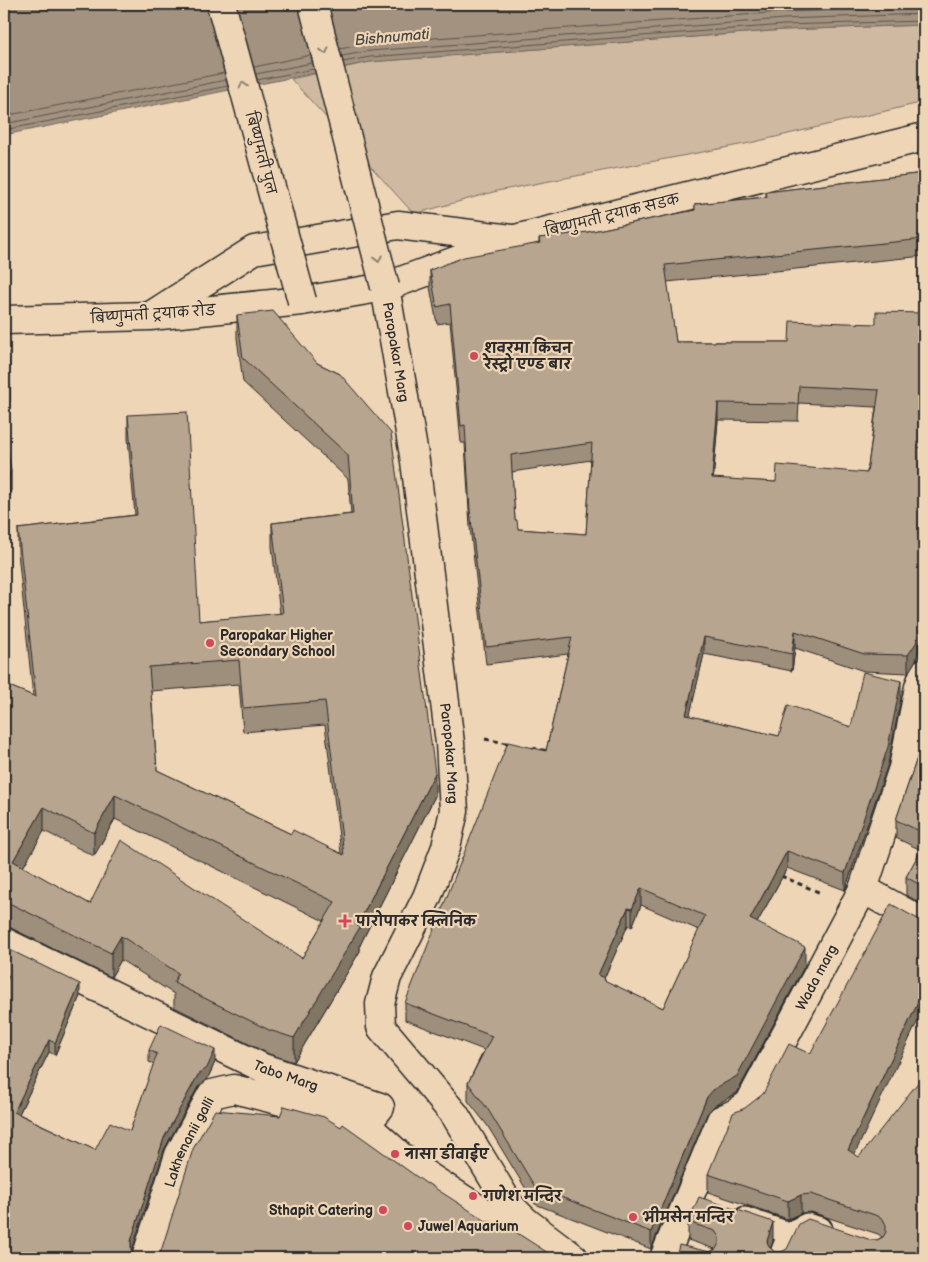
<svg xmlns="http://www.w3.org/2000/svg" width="928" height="1262" viewBox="0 0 928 1262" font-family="'Balsamiq Sans','Playpen Sans Deva',sans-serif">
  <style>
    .green { fill: #cfb9a0; stroke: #7d7266 }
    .water { fill: #a2927f; stroke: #72695d }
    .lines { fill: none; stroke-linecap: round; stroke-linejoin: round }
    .shore { stroke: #5b544d; stroke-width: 1 }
    .service-casing { stroke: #2b2b2b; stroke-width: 25 }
    .minor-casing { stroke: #2b2b2b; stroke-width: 31 }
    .secondary-casing { stroke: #2b2b2b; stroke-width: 31 }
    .path { stroke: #2b2b2b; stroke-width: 3; stroke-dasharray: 5 4; stroke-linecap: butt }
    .service { stroke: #eed5b6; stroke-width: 21 }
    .minor { stroke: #eed5b6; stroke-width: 28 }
    .secondary { stroke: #eed5b6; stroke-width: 28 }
    .secondary-bridge-casing { stroke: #2b2b2b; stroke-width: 31; stroke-linecap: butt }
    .secondary-bridge { stroke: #eed5b6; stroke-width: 28 }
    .wall { fill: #9e8e7b; stroke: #2b2b2b; fill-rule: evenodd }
    .shaded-wall { fill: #817464; stroke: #2b2b2b }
    .building { fill: #b8a58f; stroke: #2b2b2b; fill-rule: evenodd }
    .oneway { stroke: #8c8070 }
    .poi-dot { fill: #d1495b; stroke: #eed5b6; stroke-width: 2 }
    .labels { text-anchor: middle; stroke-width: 4.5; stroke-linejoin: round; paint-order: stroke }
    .street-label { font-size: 14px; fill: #2b2b2b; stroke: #eed5b6 }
    .poi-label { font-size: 14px; font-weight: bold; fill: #2b2b2b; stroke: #eed5b6; text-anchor: start }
    .water-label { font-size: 15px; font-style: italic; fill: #494540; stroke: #eed5b6 }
  </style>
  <rect width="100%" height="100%" fill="#eed5b6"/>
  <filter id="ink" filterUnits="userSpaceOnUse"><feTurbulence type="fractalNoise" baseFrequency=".02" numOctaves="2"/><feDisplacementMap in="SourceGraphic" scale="10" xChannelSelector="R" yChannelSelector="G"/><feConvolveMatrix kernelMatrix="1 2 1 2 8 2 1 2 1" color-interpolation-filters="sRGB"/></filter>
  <g filter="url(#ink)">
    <path class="green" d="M924,25V102L750,143L497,191L414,214L291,79L370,62L784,30Z"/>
    <path class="water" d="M4,4H924V25L784,30L370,62L4,135Z"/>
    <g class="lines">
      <g class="shore">
        <path d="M340,49L369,43L783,12L924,7"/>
        <path d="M342,56L370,51L784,19L924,14"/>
        <path d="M343,62L370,57L784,25L924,21"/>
        <path d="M254,67L311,55"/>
        <path d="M256,74L312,63"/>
        <path d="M257,80L314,69"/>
        <path d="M4,116L224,73"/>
        <path d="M4,124L226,80"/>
        <path d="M4,130L228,86"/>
      </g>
      <g class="service-casing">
        <g id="service">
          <path d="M745,1218L789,1233L807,1224L821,1228"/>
          <path d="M779,1258L789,1233"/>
        </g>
      </g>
      <g class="minor-casing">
        <g id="minor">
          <path id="s1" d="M385,287L415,461L450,743L454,811L446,847L427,897L387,977L380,1004L381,1027L455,1115L510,1206L525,1221L574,1258"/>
          <path d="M863,889L924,923"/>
          <path id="s2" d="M4,942L263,1068L380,1107L366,1125L409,1164L495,1220L525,1221"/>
          <path id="s3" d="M146,1258L179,1155L212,1094L234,1089L317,1110L366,1125"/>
          <path id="s4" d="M664,1258L721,1120L736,1113L749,1104L863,889L903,768L919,687L924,673"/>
        </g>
      </g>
      <g class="secondary-casing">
        <g id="secondary">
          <path d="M155,313L254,250L398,225L511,239"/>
          <path d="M4,320L150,316L302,301L385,287L515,239L924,137"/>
        </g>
      </g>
      <g class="path">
        <path d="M485,739L511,744"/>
        <path d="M532,748L548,751"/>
        <path d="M781,876L821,893"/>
      </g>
      <use href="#service" class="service"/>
      <use href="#minor" class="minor"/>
      <use href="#secondary" class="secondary"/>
      <g class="secondary-bridge-casing">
        <g id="secondary-bridge">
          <path d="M221,4L302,301"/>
          <path d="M313,4L385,287"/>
        </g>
      </g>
      <use href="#secondary-bridge" class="secondary-bridge"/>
    </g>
    <g class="wall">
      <path d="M924,173V256L667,282L676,342H789L876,324L916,660L908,673L864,671L795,648L792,671L704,654L689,716L779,736L851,727L901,698L888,764L845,890L787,868L757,923L805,965L737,1093L714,1106L707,1114L651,1249L535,1204L487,1125L468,1101V1083L484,1050L405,1020V1003L546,751L568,654L486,664L470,527L465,443H461L450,322L437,324L430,287V270L539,243V238L588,232L695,210V204L766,197V192ZM799,403L876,407L867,473L776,482L713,479L718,420L798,421ZM591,460L586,534L518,529L515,520L512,472ZM641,905L699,930L663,1008L605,981L604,978L628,925L632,927Z"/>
      <path d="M237,315L317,363L340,374L435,796L360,945V951L294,1062L269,1054L174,1007V994L121,960L111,977L11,928L4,927V684L33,696L18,553V529L135,515L128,439V415L199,621L280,614L272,547V523L351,514L348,479L243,382L237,338ZM239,684L243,732L325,725L341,853L291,834L157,770L151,691ZM115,819L324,921L302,958L90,904L23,867L44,831L94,856Z"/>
      <path d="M4,331L10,378V402L4,403Z"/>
      <path d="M924,729V905L906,895V877L921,850L896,838V820L918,755Z"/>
      <path d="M4,947L80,996L55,1055L49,1052L19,1114L95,1150L130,1131L154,1064L149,1062V1050L215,1062L207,1080L198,1087L164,1150L4,1258L5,985H4Z"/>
      <path d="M855,1154L924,1258L710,1252L715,1249L688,1240V1222L773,1241L770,1248L775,1252H781L871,1240H877L882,1237L878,1234L811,1212L801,1213L788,1219L708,1192V1174Z"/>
    </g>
    <g class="shaded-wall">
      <path d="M718,403V420L712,496V478Z"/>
      <path d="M11,471V494L4,506V482Z"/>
      <path d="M924,614V631L916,660L908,673V655Z"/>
      <path d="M795,631V648L792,671V654Z"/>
      <path d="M704,637V654L686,732V715Z"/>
      <path d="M901,681V698L888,764L845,890V873Z"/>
      <path d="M435,773V796L360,945V951L294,1062V1038L357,926Z"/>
      <path d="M115,795V819L94,856V833Z"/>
      <path d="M44,807V831L13,885V861Z"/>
      <path d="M787,851V868L750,936V919Z"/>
      <path d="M641,888V905L632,927V909Z"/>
      <path d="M628,908V925L598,992V975Z"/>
      <path d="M121,936V960L111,977V953Z"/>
      <path d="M805,947V965L737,1093L714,1106L707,1114L651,1249V1232L707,1097Z"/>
      <path d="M80,984V996L55,1055V1043Z"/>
      <path d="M924,990V1008L848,1168V1150Z"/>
      <path d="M49,1040V1052L14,1124V1112Z"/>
      <path d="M215,1050V1062L207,1080L198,1087L164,1150L131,1253V1241L164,1138L198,1075Z"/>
      <path d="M801,1195V1213L788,1219V1201Z"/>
      <path d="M773,1222V1241L767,1258V1241Z"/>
    </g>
    <g class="building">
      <path d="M924,173V239L665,265L676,342H789L790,321L876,324V312L924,313V614L916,643L908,655L864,654L795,631L792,654L704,637L686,715L779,736L788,705L851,727L863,672L901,681L888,747L845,873L787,851L750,919L805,947L737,1076L714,1089L707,1097L651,1232L535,1187L487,1108L468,1083L492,1036L405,1003L508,742L546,751L572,637L486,647L470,510L465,425L461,426L450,304L437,307L430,270L464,257L540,243L539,238L588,232L695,210V204L767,197L766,192ZM799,386L879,390L867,473L777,465L776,482L712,478L718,403L798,404ZM592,443L586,534L518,529L517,520H515L511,455ZM641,888L705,916L663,1008L604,980L605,978L598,975L628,908L632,909Z"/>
      <path d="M273,311L317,363L340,374L391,433L435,773L357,926L360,927L294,1038L269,1030L174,983L178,973L121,936L111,953L11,904L4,903V684L36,697L18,529L137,515L128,415L187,412L199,621L283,613L272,523L353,514L348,455L243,358L237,315ZM239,660L243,708L325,701L344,855L293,830L291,834L157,770L149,667ZM115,795L335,902L302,958L121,840L90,904L13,861L44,807L94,833Z"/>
      <path d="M4,331H6L10,378L4,379Z"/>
      <path d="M4,426L11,471L4,482Z"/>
      <path d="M923,729H924V833L896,820L918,755Z"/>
      <path d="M924,844V887L906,877Z"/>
      <path d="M891,904L916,918L924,920V990L848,1150L859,1157L924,1075V1258H676L679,1245L710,1252L716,1249L719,1243V1237L715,1231L688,1222L699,1197L773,1222L767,1241L769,1247L775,1252H781L787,1249L799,1224L808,1219L871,1240H877L883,1237L886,1232V1225L883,1219L878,1216L811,1194L801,1195L788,1201L708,1174L733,1113L745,1108L763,1094L789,1044L810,1054Z"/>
      <path d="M4,947L80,984L55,1043L49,1040L14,1112L95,1150L110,1122L130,1131L157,1054L149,1050L161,1024L215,1050L207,1068L198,1075L164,1138L131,1241V1250L135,1257L137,1258H4V987L9,976L4,973Z"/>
      <path d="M284,1106L324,1117L341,1127L343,1124L427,1184V1183L486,1221L503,1224L556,1258H155L157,1257L161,1251L193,1149L215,1110L280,1116Z"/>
    </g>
    <defs><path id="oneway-chevron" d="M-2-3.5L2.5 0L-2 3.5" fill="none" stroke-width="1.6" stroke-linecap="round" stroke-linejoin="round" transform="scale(1.25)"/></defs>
    <g class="oneway">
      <use href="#oneway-chevron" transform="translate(325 51) rotate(76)"/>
      <use href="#oneway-chevron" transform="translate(243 85) rotate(-105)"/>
      <use href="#oneway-chevron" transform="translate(378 259) rotate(76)"/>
    </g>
  </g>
  <g class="poi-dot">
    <circle cx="474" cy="356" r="5"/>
    <circle cx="210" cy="643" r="5"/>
    <path d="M342.5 913.5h5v5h5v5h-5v5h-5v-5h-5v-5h5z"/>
    <circle cx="395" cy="1154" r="5"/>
    <circle cx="473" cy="1196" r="5"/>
    <circle cx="383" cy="1210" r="5"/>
    <circle cx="633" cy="1217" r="5"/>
    <circle cx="408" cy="1226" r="5"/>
  </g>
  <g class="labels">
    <g class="street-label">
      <text transform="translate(261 153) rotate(75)" y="5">बिष्णुमती पुल</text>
      <text transform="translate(612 215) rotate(-14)" y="5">बिष्णुमती ट्रयाक सडक</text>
      <text transform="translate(153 314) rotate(-4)" y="5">बिष्णुमती ट्रयाक रोड</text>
      <text dy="5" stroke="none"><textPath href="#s1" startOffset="66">Paropakar Marg</textPath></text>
      <text dy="5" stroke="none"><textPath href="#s1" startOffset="471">Paropakar Marg</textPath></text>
      <text dy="5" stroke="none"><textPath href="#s4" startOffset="325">Wada marg</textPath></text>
      <text dy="5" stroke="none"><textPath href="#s2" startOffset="312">Tabo Marg</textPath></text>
      <text dy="5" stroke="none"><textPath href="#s3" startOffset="124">Lakhenanii galli</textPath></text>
    </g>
    <g class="poi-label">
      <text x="484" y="353">शवरमा किचन<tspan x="484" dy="16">रेस्ट्रो एण्ड बार</tspan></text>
      <text x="220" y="640">Paropakar Higher<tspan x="220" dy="16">Secondary School</tspan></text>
      <text x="356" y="926">पारोपाकर क्लिनिक</text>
      <text x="405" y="1159">नासा डीवाईए</text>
      <text x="483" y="1201">गणेश मन्दिर</text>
      <text x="373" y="1215" text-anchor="end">Sthapit Catering</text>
      <text x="643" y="1222">भीमसेन मन्दिर</text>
      <text x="418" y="1231">Juwel Aquarium</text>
    </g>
    <g class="water-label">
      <text transform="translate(392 37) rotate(-5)" y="5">Bishnumati</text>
    </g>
  </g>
  <rect width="928" height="1262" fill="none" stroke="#eed5b6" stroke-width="20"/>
  <rect x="10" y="10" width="908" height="1242" fill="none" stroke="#2b2b2b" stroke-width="2" filter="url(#ink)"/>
</svg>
